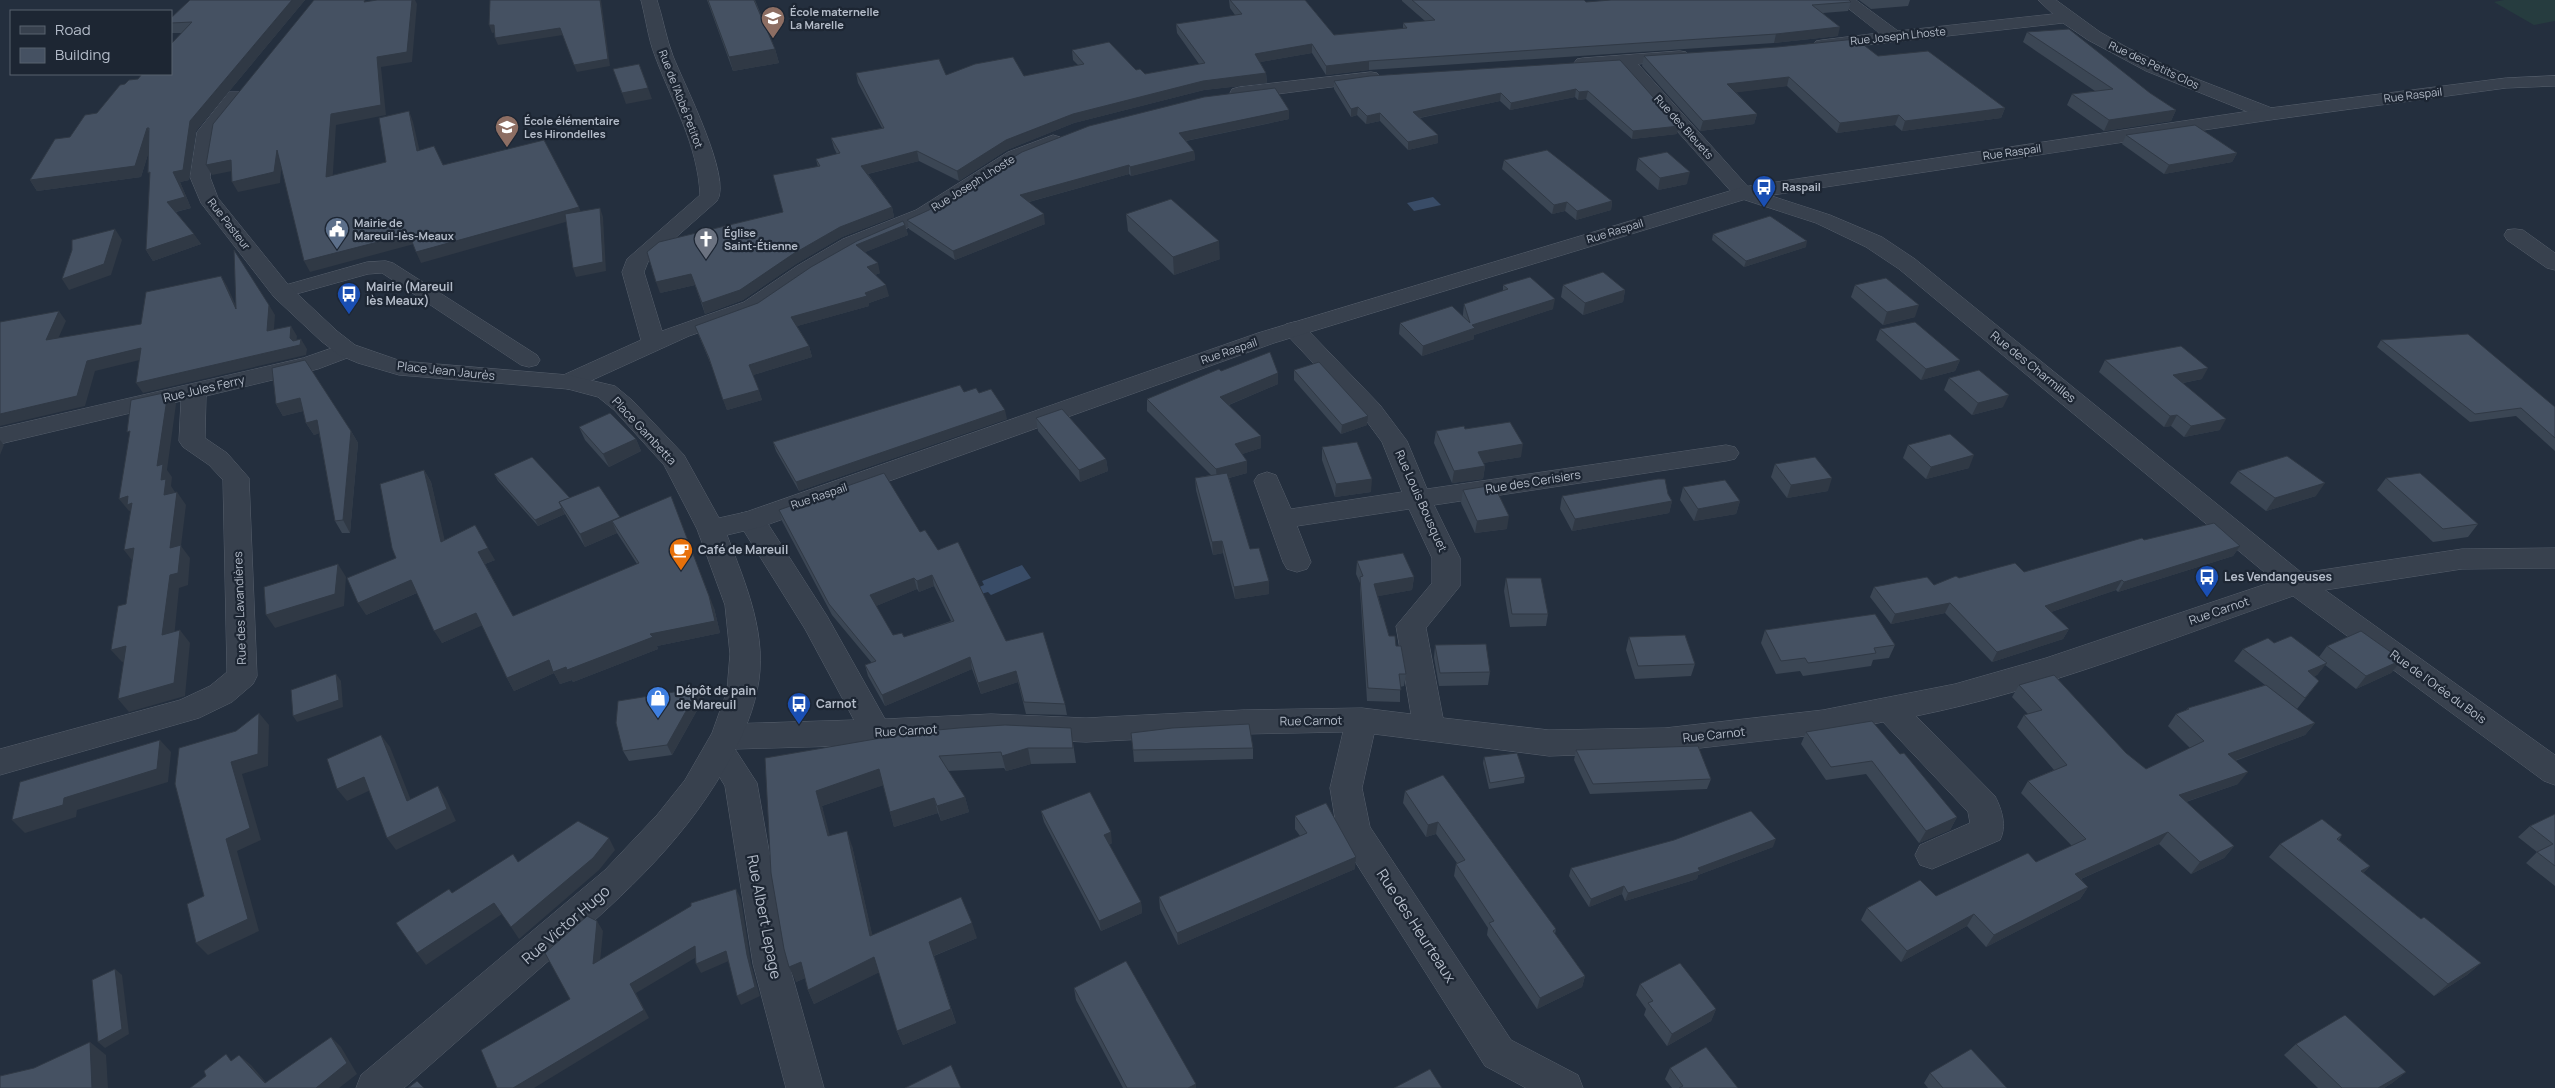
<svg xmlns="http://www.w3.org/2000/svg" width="2555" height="1088" viewBox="0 0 2555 1088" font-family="Manrope,sans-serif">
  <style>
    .green { fill: #263c3f }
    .water { fill: #394c67 }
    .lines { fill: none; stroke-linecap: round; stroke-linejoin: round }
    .pedestrian-casing { stroke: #565f6c; stroke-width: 1 }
    .minor-casing { stroke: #565f6c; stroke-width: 1 }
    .tertiary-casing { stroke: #565f6c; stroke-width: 1 }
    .pedestrian { fill: #38414e; fill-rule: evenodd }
    .minor { fill: #38414e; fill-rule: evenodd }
    .tertiary { fill: #38414e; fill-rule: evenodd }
    .wall { fill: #3b4654; fill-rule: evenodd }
    .shaded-wall { fill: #303945 }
    .building { fill: #455162; stroke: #303945; fill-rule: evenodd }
    .labels { text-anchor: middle; stroke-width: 4.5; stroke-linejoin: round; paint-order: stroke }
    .far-poi-label { font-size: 11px; font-weight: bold; fill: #b4bcc9; stroke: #1d2633; text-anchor: start }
    .far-street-label { font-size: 11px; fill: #b4bcc9; stroke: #1d2633 }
    .poi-label { font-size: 12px; font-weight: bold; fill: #b4bcc9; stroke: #1d2633; text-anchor: start }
    .street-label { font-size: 12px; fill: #b4bcc9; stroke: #1d2633 }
    .near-street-label { font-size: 15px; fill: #b4bcc9; stroke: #1d2633 }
  </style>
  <rect width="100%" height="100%" fill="#242f3e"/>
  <path class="green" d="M2504,0H2555V21L2534,25L2494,2Z"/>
  <g class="water">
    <path d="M1433,197L1441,205L1414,211L1407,203Z"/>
    <path d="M1022,565L1031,578L991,595L988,592L981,594L977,588L984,585L982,581Z"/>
  </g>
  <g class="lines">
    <g class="pedestrian-casing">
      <path id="pedestrian" d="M386,261L393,263L537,355L540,360L537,365L529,367L521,365L382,273L368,274L282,298L275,296L272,292L275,288L367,262Z"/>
    </g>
    <g class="minor-casing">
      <g id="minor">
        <path d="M641,0H657C663,18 666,38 673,56C683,82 733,179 717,201L648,262L644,272L662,331L744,302L797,266L843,239L916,210L1008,152L1053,135L1060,137L1063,141L1060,145L1022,160L930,218L859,249L813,276L760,312L689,336L577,387L568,389L559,387L556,382L559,377L641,340L622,272L627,259L700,195C698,145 672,102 655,56C648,38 646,19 641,0Z"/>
        <path d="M1838,0H1856L1898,31L2053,14L2038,0H2056L2100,32L2128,48L2189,76L2277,110L2279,114L2277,118H2263L2146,71L2088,40L2063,23L1822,50L1816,49L1813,45L1816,41L1822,40L1879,33Z"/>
        <path d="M1680,51L1686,52L1689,56L1686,60L1638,64L1750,189L1830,215L1882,237L1915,259L2302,573L2462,549L2555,548V568L2462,569L2325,590L2555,755V785L2544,781L2293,596C2169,639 2045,690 1916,716L1995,796C2002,810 2007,826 2000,840L1932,869L1920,865L1915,855L1920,845L1970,823L1968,812L1883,722L1823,734L1665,752L1549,756L1374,734L1362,788L1370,827L1511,1040L1578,1075L1583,1088H1526L1485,1066L1342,841L1337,831L1330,788L1343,732L1243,734L1086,742L991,738L877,745L735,749L757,783L789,964L824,1088H786L753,964L725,786L703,750L708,741L713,739L711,736L716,727L727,724L854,720L805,629L737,520L741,513L751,511L761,513L827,616L885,719L991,714L1086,718L1243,710L1362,708L1411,714L1396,626L1432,583V558L1409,509L1297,526L1311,562L1307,569L1297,572L1287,569L1283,562L1254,481L1258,475L1267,472L1276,475L1291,509L1402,492L1382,442L1362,415L1286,334L1282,329L1286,324L1294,322L1302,324L1380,405L1407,441L1427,489L1726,445L1735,447L1739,453L1735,459L1726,461L1434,505L1460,558V586L1426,628L1443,718L1549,730L1665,728L1823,710L1955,684L2046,658L2275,581L1899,269L1866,247L1816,223L1736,197L1619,66L1577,67L1574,63L1577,59L1583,58Z"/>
        <path d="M1371,72L1377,73L1380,77L1377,81L1239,99L1232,97L1230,93L1232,89L1239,87Z"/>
        <path d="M2515,229L2523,230L2555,253V270L2547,268L2507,240L2504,235L2507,230Z"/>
        <path d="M347,343L355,345L359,350L355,355L318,369L206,396L205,438L227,453L249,478L257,676L253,684L232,702L199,718L0,775V749L180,700L210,686L227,672L223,480L209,465L183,447L179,441L181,401L0,444V428L303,358Z"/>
      </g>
    </g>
    <g class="tertiary-casing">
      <path id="tertiary" d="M2555,76V86L2506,88L2270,120L1746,199L1274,343L761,527L727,535C746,585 769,637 757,691C751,719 739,744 725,768C679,848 615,903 545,964C498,1005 451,1047 404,1088H356L361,1075L605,870L657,815L685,780L712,733L727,691L730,654L725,605L697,529L664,465L614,410L598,397L568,389L399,375L358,363L339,355L321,341L274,297L201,203L190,177L197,132L229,92H243L245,96L217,133L210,177L218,198L290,287L337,331L355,345L401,361L568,375L615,386L632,400L684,455L719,518L746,512L1258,333L1743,187L2270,108L2506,78Z"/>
    </g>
    <use href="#pedestrian" class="pedestrian"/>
    <use href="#minor" class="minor"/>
    <use href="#tertiary" class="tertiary"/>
  </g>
  <g class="wall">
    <path d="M190,0H305L196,131L189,180L180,182L191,208L176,212L201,244L153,261L146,250L150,176L148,154L141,177L37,191L30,180L70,137L97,113L125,84L138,79L182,33H171V18Z"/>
    <path d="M707,0H756H755L775,49L779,63L733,71Z"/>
    <path d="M1229,0H1305L1334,35L1403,29V23L1425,21L1402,1V0H1584L1586,2H1851L1848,11L1823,13L1838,36L1774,43L1369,70L1326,75L1312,53L1260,62L1266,73L1267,83L1204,90L1074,123L1007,150L959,181L919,161L868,174L892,207L894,217L842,237L796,264L743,300L705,314L695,285L660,293L783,212L818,167L816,159L837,154L834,148L831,138L882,128L858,83L856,73L946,75L1024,76L1078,65L1073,60L1072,50L1136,70L1145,74L1199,64L1177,33L1176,24L1235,15L1230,8Z"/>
    <path d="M1859,0H1910L1908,6L1871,9Z"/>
    <path d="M2027,32L2150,93L2176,110L2171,121L2104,131L2067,105L2072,94L2095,91L2023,42Z"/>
    <path d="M1644,56H1878L2005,108L2001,118L1902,131L1895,125L1837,133L1787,86L1736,92L1757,114L1754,124L1700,131L1642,66Z"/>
    <path d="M1620,60L1677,134L1632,139L1586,99L1578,100L1575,97L1510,110L1500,101L1420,118L1438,135V143L1408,150L1380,121L1366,124L1357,115L1351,117L1334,89V81Z"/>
    <path d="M1289,110V119L1186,141L1194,151L1195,160L1131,176L1129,174L1029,202L1045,224L955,260L909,229L907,220Z"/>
    <path d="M2126,135L2237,153L2232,162L2164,174L2122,144Z"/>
    <path d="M1638,158L1687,184L1658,190L1636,170Z"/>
    <path d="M1504,160L1612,201L1611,210L1576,220L1565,211L1552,214L1502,169Z"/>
    <path d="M1126,214L1220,259L1174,275L1128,231Z"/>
    <path d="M905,225L908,235L865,252L880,273L875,275L889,296L869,303V306L797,326L809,346L812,357L753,375L762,400L727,410L712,367L699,336L695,326L758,303Z"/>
    <path d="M1713,234L1806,247L1744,267L1712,240Z"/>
    <path d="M1503,285L1553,309L1474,335V339L1422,356L1399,334L1400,323L1463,317V314L1464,304L1503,291Z"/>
    <path d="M1563,285L1625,290L1623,302L1583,315L1561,297Z"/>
    <path d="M1855,285L1915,317L1883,325L1851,297Z"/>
    <path d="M1880,329L1960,360L1955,371L1921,380L1876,340Z"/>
    <path d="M2381,340L2555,407V451L2516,416L2470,422L2377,347Z"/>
    <path d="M2105,360L2202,379L2183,383L2220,430L2184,437L2171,426L2164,427L2099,372Z"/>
    <path d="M272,368L351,431L358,443L350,533H342L335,521L319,433L314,435L306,423L303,411L283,416L276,404Z"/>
    <path d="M1294,370L1367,425L1341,434L1294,380Z"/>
    <path d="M1221,371L1278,384L1229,405L1261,448L1242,454L1247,473L1229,478L1250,549L1269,581V594L1235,599L1223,553L1213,555L1196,490L1195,478L1211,475L1147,411V399Z"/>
    <path d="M1949,378L2003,407L1972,415L1944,390Z"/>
    <path d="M964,392L979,393L1007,419L799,491L776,451L773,442Z"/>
    <path d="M1036,418L1106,459L1108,471L1080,482L1038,431Z"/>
    <path d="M579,427L636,439L641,451L609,467L585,440Z"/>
    <path d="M1465,429L1521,457L1483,463L1485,466L1483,479L1452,483L1434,443L1436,431Z"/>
    <path d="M1908,445L1969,468L1926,479L1903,458Z"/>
    <path d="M1322,447L1371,492L1335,497L1322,460Z"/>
    <path d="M1775,464L1828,491L1787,498L1771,477Z"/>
    <path d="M424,470L431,482L444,540L495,560L485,564L513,616L637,564L617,533L585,547L565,514L538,526L498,481L494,474L570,498L620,518L714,608L720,633L657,646L658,649L573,682L572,680L560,684L554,673L514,691L507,678L482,625L442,643L417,593L366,615L396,558Z"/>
    <path d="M2238,471L2316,496L2266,511L2230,483Z"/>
    <path d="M2386,478L2478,524L2468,537L2433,542L2377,490Z"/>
    <path d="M1683,487L1740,501L1736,514L1694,521L1680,500Z"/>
    <path d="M1463,490L1507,529L1475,533L1461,503Z"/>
    <path d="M1668,494L1672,501L1669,513L1572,531L1560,509L1562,496Z"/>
    <path d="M779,510L920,532L938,550L1006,641L1065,704L1067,715L1026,714L1018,682L981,694L972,669L885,706L868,676L865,665L872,663L832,615L782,521ZM934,586L951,621L904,637L893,635L876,606L917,589L919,592Z"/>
    <path d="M2144,540L2240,546L2233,556L2118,592L2116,590L2051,612L2069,629L2063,639L1992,662L1945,613L1891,624L1870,597L1874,587L1934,585L2024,572Z"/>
    <path d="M1357,561L1414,577L1412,590L1378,596L1389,636L1396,646L1406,674L1404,686L1400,687V702L1367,701L1360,590V583L1356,574Z"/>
    <path d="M1506,578L1548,614L1546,626L1510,627L1504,591Z"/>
    <path d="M1765,630L1895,645L1889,658L1873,660L1871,666L1803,676L1800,671L1776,674L1761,643Z"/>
    <path d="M1629,637L1695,664L1691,676L1635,679L1626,650Z"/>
    <path d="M2274,643L2319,657L2327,646L2402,660L2391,673L2356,689L2325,665L2317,675L2314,676L2319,681L2297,709L2315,723L2305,735L2235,761L2238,784L2186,802L2234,846L2224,858L2191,874L2159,844L2081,879L2088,887L2080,899L1986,947L1967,926L1901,962L1861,920L1867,908L1936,896L2036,862L2072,846L2021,793L2028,781L2054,770L2017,727L2024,715L2028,714L2012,697L2019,685L2126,753L2146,769L2190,748L2168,726L2176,714L2186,710L2188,708L2265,685L2234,661L2243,649Z"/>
    <path d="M1435,645L1490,672L1488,685L1439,686L1434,658Z"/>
    <path d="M699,688L704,698L672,755L629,761L623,751Z"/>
    <path d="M1806,732L1900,754L1957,817L1950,830L1919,843L1866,774L1826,780L1801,744Z"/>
    <path d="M1073,743L1076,763L1031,764L1006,771L1004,768L948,771L965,797L969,812L941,821L938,813L894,827L883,785L822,806L829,836L852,846L872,935L977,938L934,956L956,1023L903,1045L897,1031L879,972L814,1004L808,990L805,978L796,982L765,758Z"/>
    <path d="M1253,748V759L1134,762L1133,750Z"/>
    <path d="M1576,750L1711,779L1707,789L1590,794L1574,760Z"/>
    <path d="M1484,757L1525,777L1524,783L1489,789L1483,763Z"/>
    <path d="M1405,791L1556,929L1555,934L1585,976L1582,987L1537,1009L1487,935L1488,928L1454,876L1456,864L1457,863L1436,834L1426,837L1403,803Z"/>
    <path d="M1041,811L1112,843L1109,845L1141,902L1142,913L1101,931L1044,822Z"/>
    <path d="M2555,814V886L2526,863L2537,852L2518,837L2530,826Z"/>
    <path d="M1295,816L1355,869L1178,945L1160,909L1159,897L1300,836L1295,829Z"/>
    <path d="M2342,835L2339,840L2370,866L2363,873L2421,919L2481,963L2467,975L2434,996L2269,857L2280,844Z"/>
    <path d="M1773,847L1698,875L1697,879L1625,901L1622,894L1589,907L1569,876L1571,868Z"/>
    <path d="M1640,984L1716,1009L1711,1021L1667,1046L1644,1015L1646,1009L1636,995Z"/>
    <path d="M1074,988L1196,1084V1088H1123L1076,1000Z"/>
    <path d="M2296,1044L2406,1072L2392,1083L2384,1088H2318L2284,1055Z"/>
    <path d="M1670,1068L1738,1088H1672L1665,1079Z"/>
    <path d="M1930,1073L2007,1088H1928L1924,1083Z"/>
  </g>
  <g class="shaded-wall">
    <path d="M292,0H305L196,131L189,180L180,182L191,208L174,212L167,202L173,172L190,121Z"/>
    <path d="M412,0H415L417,4L412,62L381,67L386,115L336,125L332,188L326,177L331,114L377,57Z"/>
    <path d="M600,0H601L610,66L577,72L574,65Z"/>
    <path d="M489,25H494L497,32L492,33Z"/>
    <path d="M1840,27L1838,36L1774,43L1776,34Z"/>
    <path d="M560,28L563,35L498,45L495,38Z"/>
    <path d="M1312,44V53L1255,63V54Z"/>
    <path d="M775,49L779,63L733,71L729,57Z"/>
    <path d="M1369,61V70L1326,75V66Z"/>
    <path d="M1266,73L1267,83L1204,90L1074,123L1007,150L959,181L957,171L1006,140L1073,114L1203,81Z"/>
    <path d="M1789,77L1787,86L1725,94L1727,84Z"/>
    <path d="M648,88L652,99L626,104L622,93Z"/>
    <path d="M1576,89L1575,97L1510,110L1511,103Z"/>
    <path d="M1588,91L1586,99L1578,100L1579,92Z"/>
    <path d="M1501,93L1500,101L1413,119V112Z"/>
    <path d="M1358,107L1357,115L1351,117V109Z"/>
    <path d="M2005,108L2001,118L1902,131L1905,121Z"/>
    <path d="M1289,110V119L1180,142L1179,133Z"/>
    <path d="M2176,110L2171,121L2104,131L2109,120Z"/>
    <path d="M409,111L413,122L422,161L417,151Z"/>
    <path d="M1380,113V121L1366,124L1367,116Z"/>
    <path d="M1757,114L1754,124L1700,131L1703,121Z"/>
    <path d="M1899,115L1895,125L1837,133L1840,123Z"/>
    <path d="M1679,126L1677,134L1632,139L1633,131Z"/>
    <path d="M147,128L153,138L141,177L37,191L30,180Z"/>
    <path d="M1438,135V143L1408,150V142Z"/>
    <path d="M277,150L282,160L280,183L238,192L232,182Z"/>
    <path d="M917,151L919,161L863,175L861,166Z"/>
    <path d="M1194,151L1195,160L1131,176L1130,167Z"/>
    <path d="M2237,153L2232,162L2164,174L2169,165Z"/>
    <path d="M231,160L237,170L212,175L206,165Z"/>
    <path d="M1129,165V174L1021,204L1020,195Z"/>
    <path d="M1690,172L1687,184L1658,190L1660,178Z"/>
    <path d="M1612,201L1611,210L1576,220L1577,211Z"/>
    <path d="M1567,202L1565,211L1552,214L1554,205Z"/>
    <path d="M579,207L583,217L421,263L416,252Z"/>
    <path d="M892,207L894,217L842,237L796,264L743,300L705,314L702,303L793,254L840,227Z"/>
    <path d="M600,208L603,217L606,271L576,277L573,268Z"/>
    <path d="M1044,214L1045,224L955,260L953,251Z"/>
    <path d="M905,225L908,235L858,255L856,245Z"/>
    <path d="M115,229L122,240L111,275L69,290L62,279Z"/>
    <path d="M194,234L201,244L153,261L146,250Z"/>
    <path d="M409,234L414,244L310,272L304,261Z"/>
    <path d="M1219,241L1220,259L1174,275L1173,257Z"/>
    <path d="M1807,241L1806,247L1744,267L1746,261Z"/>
    <path d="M878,263L880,273L869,277L867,267Z"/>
    <path d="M691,274L695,285L660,293L656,282Z"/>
    <path d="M221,276L227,286L242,319L236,309Z"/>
    <path d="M886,285L889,296L869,303V306L794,327L791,317L865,293Z"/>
    <path d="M1625,290L1623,302L1583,315L1585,303Z"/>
    <path d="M1555,299L1553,309L1474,335V339L1422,356L1423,346L1472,325Z"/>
    <path d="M269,305L275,315L273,342L267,331Z"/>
    <path d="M1919,305L1915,317L1883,325L1887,312Z"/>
    <path d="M59,311L66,321L53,350L46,340Z"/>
    <path d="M291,326L297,336L296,346L301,339L307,349L306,355L143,393L136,383L290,338Z"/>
    <path d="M809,346L812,357L753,375L749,365Z"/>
    <path d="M141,348L148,358L95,371L85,406L0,426V414L87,361Z"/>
    <path d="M1960,360L1955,371L1921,380L1926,369Z"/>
    <path d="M2208,368L2202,379L2167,386L2173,375Z"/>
    <path d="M1278,373V384L1221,408L1220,397Z"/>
    <path d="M759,390L762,400L727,410L723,400Z"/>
    <path d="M168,392L176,404L167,470L172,477L171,486L175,492L173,508L164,495L157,466Z"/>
    <path d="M2009,395L2003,407L1972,415L1978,403Z"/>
    <path d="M300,398L307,410L283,416L276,404Z"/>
    <path d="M1005,410L1007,419L799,491L796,482Z"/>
    <path d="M2177,415L2171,426L2164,427L2170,416Z"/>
    <path d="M1368,416L1367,425L1341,434L1342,425Z"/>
    <path d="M2226,419L2220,430L2184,437L2191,426Z"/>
    <path d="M317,420L324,432L314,435L306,423Z"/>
    <path d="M351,431L358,443L350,533L343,520Z"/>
    <path d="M1261,436V448L1236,456L1235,444Z"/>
    <path d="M636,439L641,451L609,467L603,454Z"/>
    <path d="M0,440L4,445L0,455Z"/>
    <path d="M1523,444L1521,457L1476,464L1478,452Z"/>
    <path d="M1974,455L1969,468L1926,479L1931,467Z"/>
    <path d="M1106,459L1108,471L1080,482L1079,470Z"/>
    <path d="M1247,461V473L1217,481L1216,469Z"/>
    <path d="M1485,466L1483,479L1452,483L1454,471Z"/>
    <path d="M424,470L431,482L448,554L441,542Z"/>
    <path d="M1832,478L1828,491L1787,498L1791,485Z"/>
    <path d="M1372,479L1371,492L1335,497L1336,484Z"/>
    <path d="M2325,483L2316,496L2266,511L2275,498Z"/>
    <path d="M177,492L186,505L181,546L190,558L188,585L179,588L173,648L162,635L170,548Z"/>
    <path d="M128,496L138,509L129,511L119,499Z"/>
    <path d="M671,496L714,608L720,633L657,646L658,649L573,682L572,680L560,684L554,673L514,691L507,678L549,660L650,634Z"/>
    <path d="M1672,501L1669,513L1572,531L1575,519Z"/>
    <path d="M1740,501L1736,514L1694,521L1698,509Z"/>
    <path d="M562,508L565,514L538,526L535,520Z"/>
    <path d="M1509,516L1507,529L1475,533L1477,521Z"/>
    <path d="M620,517L612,521L617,533L585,547L580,534Z"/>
    <path d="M1222,541L1223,553L1213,555L1212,542Z"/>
    <path d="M2240,546L2233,556L2118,592L2124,582Z"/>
    <path d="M134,548V563L124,550Z"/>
    <path d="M488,548L495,560L485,564L478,552Z"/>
    <path d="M338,564L346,577L344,606L275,628L266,615Z"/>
    <path d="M932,575L934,586L919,592L917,581Z"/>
    <path d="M1414,577L1412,590L1374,597V584Z"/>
    <path d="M914,578L917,589L874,607L870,595Z"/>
    <path d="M411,580L419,592L366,615L358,603Z"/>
    <path d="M2122,580L2116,590L2039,616L2045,606Z"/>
    <path d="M1269,581V594L1235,599L1234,587Z"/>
    <path d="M1950,603L1945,613L1891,624L1895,614Z"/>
    <path d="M476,613L483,625L442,643L434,631Z"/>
    <path d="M2069,629L2063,639L1992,662L1997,652Z"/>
    <path d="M180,630L190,643L185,696L129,712L118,699Z"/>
    <path d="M126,646L137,658L122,662L111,650Z"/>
    <path d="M970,657L972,669L885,706L882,695Z"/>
    <path d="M2402,660L2391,673L2356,689L2366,676Z"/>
    <path d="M2327,663L2317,675L2299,683L2308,671Z"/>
    <path d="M1016,671L1018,682L981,694L978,683Z"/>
    <path d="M336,674L341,681L343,707L297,722L293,716Z"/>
    <path d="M699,688L704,698L672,755L667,745Z"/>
    <path d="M259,713L269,725L268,766L242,774L261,840L237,851L259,931L208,955L196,943L231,762Z"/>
    <path d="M2315,723L2305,735L2219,766L2228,754Z"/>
    <path d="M381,735L390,747L416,813L407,801Z"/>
    <path d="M160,740L171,752L168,782L77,810L76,817L25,833L12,820L64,798Z"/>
    <path d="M1028,748L1031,764L1006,771L1002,756Z"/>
    <path d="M879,769L884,785L822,806L834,851L828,836L816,791Z"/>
    <path d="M2248,772L2238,784L2170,807L2179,795Z"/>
    <path d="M364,777L373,789L347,801L337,789Z"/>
    <path d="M438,786L446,799L456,821L396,850L387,838Z"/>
    <path d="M965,797L969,812L941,821L937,806Z"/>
    <path d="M934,798L938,813L894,827L890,812Z"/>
    <path d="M1957,817L1950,830L1919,843L1926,831Z"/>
    <path d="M1438,822L1436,834L1426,837L1428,825Z"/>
    <path d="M847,831L852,846L876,951L870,936Z"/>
    <path d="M1111,832L1112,843L1106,846L1104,835Z"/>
    <path d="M2168,832L2159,844L2067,885L2075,874Z"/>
    <path d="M609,838L615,850L599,870L519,939L511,927Z"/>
    <path d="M1776,839L1773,847L1698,875L1697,879L1625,901L1628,893L1698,868Z"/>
    <path d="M2234,846L2224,858L2191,874L2200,862Z"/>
    <path d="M1356,857L1355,869L1178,945L1177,933Z"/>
    <path d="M2370,866L2358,878L2361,871Z"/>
    <path d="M1624,886L1622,894L1589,907L1591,899Z"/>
    <path d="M2088,887L2080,899L1986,947L1994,935Z"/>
    <path d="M736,889L741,899L751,964L760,996L741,1005L737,996Z"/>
    <path d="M1141,902L1142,913L1101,931L1099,921Z"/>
    <path d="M494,903L502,914L426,965L417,953Z"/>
    <path d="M1974,914L1967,926L1901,962L1907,951Z"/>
    <path d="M597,921L603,931L599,973L593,964Z"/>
    <path d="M972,923L977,938L933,956L929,942Z"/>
    <path d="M695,946L700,955L636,993L649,1018L534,1088H513L630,984Z"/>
    <path d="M726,951L731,960L701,973L696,964Z"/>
    <path d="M874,957L880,972L814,1004L808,990Z"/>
    <path d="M801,962L808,977L796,982L789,967Z"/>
    <path d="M2481,963L2467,975L2434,996L2448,984Z"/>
    <path d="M115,969L122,975L129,1034L105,1048L98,1042Z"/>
    <path d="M1585,976L1582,987L1537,1009L1540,998Z"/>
    <path d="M951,1009L956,1023L903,1045L897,1031Z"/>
    <path d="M1716,1009L1711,1021L1667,1046L1672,1034Z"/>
    <path d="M331,1037L341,1047L357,1074L339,1088H316Z"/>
    <path d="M90,1042L106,1055L108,1088H92Z"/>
    <path d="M239,1055L251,1065L271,1088L265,1083Z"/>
    <path d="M2406,1072L2392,1083L2384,1088H2378Z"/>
    <path d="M1196,1084V1088H1188Z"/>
  </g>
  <g class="building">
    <path d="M190,0H292L190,121L183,170L173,172L185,197L167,202L194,234L146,250L150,172L148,173L149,128H147L135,166L30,180L55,139L70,137L85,115L97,113L120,85L125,84L129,80L138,79L142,74H171V44L192,22L171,23V18Z"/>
    <path d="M314,0H365L364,2L377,0H412L407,52L377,57L381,105L331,114L326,177L386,162L379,118L409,111L417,151L434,146L443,165L544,140L579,207L416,252L409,234L304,261L277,150L274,172L232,182L231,160L206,165L213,124Z"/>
    <path d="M490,0H600L608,59L574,65L560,28L495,38L494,25H489Z"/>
    <path d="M708,0H754L775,49L729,57Z"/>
    <path d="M1230,0H1305L1334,35L1407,28L1403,23L1435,20L1412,0H1584L1586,2L1611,0H1849L1851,2L1812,5L1840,27L1776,34L1369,61L1326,66L1312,44L1255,54L1266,73L1203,81L1073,114L1006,140L957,171L917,151L861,166L892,207L840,227L793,254L740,290L702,303L691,274L656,282L647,252L659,242L783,212L773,175L820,166L816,159L840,153L831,138L884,128L856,73L939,59L946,75L975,64L1013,57L1024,76L1084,64L1072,50L1109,42L1136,70L1140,69L1145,74L1205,63L1176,24L1242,14Z"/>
    <path d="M2069,29L2150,93L2176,110L2109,120L2072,94L2113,89L2027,32Z"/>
    <path d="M1856,39L1878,56L1928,51L2005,108L1905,121L1899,115L1840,123L1789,77L1727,84L1757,114L1703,121L1644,56L1777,47Z"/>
    <path d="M1620,60L1679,126L1633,131L1588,91L1579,92L1576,89L1511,103L1501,93L1413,112L1438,135L1408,142L1380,113L1367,116L1358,107L1351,109L1334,81L1370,76Z"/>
    <path d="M639,64L648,88L622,93L613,69Z"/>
    <path d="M1275,88L1289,110L1179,133L1194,151L1130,167L1129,165L1020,195L1044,214L953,251L907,220L929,210L1022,152L1089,126L1204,97Z"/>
    <path d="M2195,125L2237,153L2169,165L2126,135Z"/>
    <path d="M1547,150L1612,201L1577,211L1567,202L1554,205L1504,160Z"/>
    <path d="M1667,152L1690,172L1660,178L1638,158Z"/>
    <path d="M1171,199L1219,241L1173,257L1126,214Z"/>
    <path d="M600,208L603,262L573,268L565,214Z"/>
    <path d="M1770,216L1807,241L1746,261L1713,234Z"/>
    <path d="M903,221L905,225L856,245L878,263L867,267L886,285L865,293L867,296L791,317L809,346L749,365L759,390L723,400L709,358L695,326L758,303L811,267L857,241Z"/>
    <path d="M115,229L104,264L62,279L72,250V240Z"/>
    <path d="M234,250L269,305L267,331L291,326L290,338L293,341L301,339L300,345L136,383L141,348L87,361L77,396L0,414V322L59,311L46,340L141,324L146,292L221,276L236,309Z"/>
    <path d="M1603,272L1625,290L1585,303L1563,285Z"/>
    <path d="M1530,277L1555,299L1472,325L1475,328L1423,346L1400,323L1452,306L1470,323L1464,304L1508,289L1503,285Z"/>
    <path d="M1886,278L1919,305L1887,312L1855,285Z"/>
    <path d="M1915,322L1960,360L1926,369L1880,329Z"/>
    <path d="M2468,334L2555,407V438L2521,408L2475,414L2381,340Z"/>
    <path d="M2181,346L2208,368L2173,375L2226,419L2191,426L2177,415L2170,416L2105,360Z"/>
    <path d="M1270,352L1278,373L1220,397L1261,436L1235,444L1247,461L1216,469L1147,399L1219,369L1221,371Z"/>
    <path d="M305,360L351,431L343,520L335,521L317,420L306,423L300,398L276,404L272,368Z"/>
    <path d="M1319,362L1368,416L1342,425L1294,370Z"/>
    <path d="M1979,370L2009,395L1978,403L1949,378Z"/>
    <path d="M960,385L964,392L976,388L979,393L991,389L1005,410L796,482L773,442Z"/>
    <path d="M168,392L157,466L163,464L161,480L166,479L164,495L177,492L170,548L181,545L178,573L170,575L162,635L180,630L174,683L118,699L126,646L111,650L118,606L126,604L134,548L124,550L132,503L127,505L128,496L119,499L130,431L127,432L131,400Z"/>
    <path d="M1062,409L1106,459L1079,470L1036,418Z"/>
    <path d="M610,413L636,439L603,454L579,427Z"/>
    <path d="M1510,422L1523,444L1478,452L1485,466L1454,471L1436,431L1464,426L1465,429Z"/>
    <path d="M1950,434L1974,455L1931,467L1908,445Z"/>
    <path d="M1357,442L1372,479L1336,484L1322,447Z"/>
    <path d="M2287,456L2325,483L2275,498L2238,471Z"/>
    <path d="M532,457L570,498L559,502L562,508L535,520L494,474Z"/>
    <path d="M1815,457L1832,478L1791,485L1775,464Z"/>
    <path d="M424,470L441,542L475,525L488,548L478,552L513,616L639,563L612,521L671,496L709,596L715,621L650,634L653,637L567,670L566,667L553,672L549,660L507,678L476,613L434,631L411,580L358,603L347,578L396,558L392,548L380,484Z"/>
    <path d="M884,473L920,532L925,530L938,550L958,542L1006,641L1043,632L1065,704L1024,702L1016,671L978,683L970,657L882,695L865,665L876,661L829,604L779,510ZM932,575L954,621L904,637L902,633L893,635L870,595L914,578L917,581Z"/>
    <path d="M1227,473L1250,549L1259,548L1269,581L1234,587L1222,541L1212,542L1195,478Z"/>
    <path d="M2420,473L2478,524L2443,529L2386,478Z"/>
    <path d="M1658,479H1665L1668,494L1672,501L1575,519L1562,496Z"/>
    <path d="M1725,480L1740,501L1698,509L1683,487Z"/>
    <path d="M1494,485L1509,516L1477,521L1463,490Z"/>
    <path d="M599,486L620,517L580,534L559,502Z"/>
    <path d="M2214,523L2240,546L2124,582L2122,580L2045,606L2069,629L1997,652L1950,603L1895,614L1874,587L1927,577L1934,585L1956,576L1959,578L2015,563L2024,572L2142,538L2144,540Z"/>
    <path d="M1403,553L1414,577L1374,584L1389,636H1395L1396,646H1401L1406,674H1399L1401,690L1368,688L1360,577L1363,576L1357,561Z"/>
    <path d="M338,564L335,594L266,615L264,587Z"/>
    <path d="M1506,578H1541L1548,614H1512Z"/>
    <path d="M1875,614L1895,645L1874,648L1876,653L1823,661L1808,663L1805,658L1781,661L1765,630Z"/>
    <path d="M2361,631L2402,660L2366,676L2327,646Z"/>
    <path d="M1685,635L1695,664L1638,666L1629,637Z"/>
    <path d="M2291,636L2327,663L2308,671L2319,681L2305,698L2243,649L2268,638L2274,643Z"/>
    <path d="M1486,644L1490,672L1440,673L1435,645Z"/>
    <path d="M336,674L339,700L293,716L291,690Z"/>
    <path d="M2054,675L2126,753L2146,769L2204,741L2176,714L2189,709L2188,708L2266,685L2315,723L2228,754L2248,772L2179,795L2234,846L2200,862L2168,832L2075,874L2088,887L1994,935L1974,914L1907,951L1867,908L1920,880L1936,896L2028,853L2036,862L2086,839L2028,781L2067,765L2024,715L2042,710L2019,685Z"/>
    <path d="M699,688L667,745L623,751L616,723L618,701Z"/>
    <path d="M259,713L258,754L231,762L250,828L226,839L248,919L196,943L187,904L204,896L175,784L179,748L236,731Z"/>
    <path d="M1872,721L1900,754L1904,753L1957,817L1926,831L1872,761L1831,767L1806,732Z"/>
    <path d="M1249,724L1253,748L1133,750L1131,733L1172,728Z"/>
    <path d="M1005,725L1071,728L1073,748H1028L1002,756L1001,752L939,756L965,797L937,806L934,798L890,812L879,769L816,791L828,836L847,831L870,936L961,897L972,923L929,942L951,1009L897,1031L874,957L808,990L801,962L789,967L784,949L771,873L765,758L916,732L959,728Z"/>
    <path d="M381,735L407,801L438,786L447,809L387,838L364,777L337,789L327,759Z"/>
    <path d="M160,740L157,769L64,798L63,805L12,820L20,782Z"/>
    <path d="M1698,746L1711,779L1593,784L1576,750Z"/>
    <path d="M1517,753L1525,777L1490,783L1484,757Z"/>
    <path d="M1443,775L1556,929L1553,931L1585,976L1540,998L1489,923L1494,921L1456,864L1465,860L1438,822L1428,825L1405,791Z"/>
    <path d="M1090,792L1111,832L1104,835L1141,902L1099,921L1041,811Z"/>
    <path d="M1326,803L1356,857L1177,933L1159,897L1307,833L1295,816Z"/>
    <path d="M1751,811L1776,839L1698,868L1700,871L1628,893L1624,886L1591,899L1571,868L1674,840Z"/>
    <path d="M2555,814V866L2537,852L2553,844L2530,826Z"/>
    <path d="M2322,819L2342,835L2337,839L2370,866L2361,871L2421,919L2424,917L2481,963L2448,984L2280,844Z"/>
    <path d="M578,821L609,838L593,858L511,927L494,903L417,953L396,923L449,889L452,893L513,854L518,862Z"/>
    <path d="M736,889L747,955L755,987L737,996L726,951L696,964L695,946L630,984L644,1010L513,1088H497L481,1050L570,999L545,953L587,916L597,921L593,964L691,906V903Z"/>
    <path d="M1126,961L1196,1084L1188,1088H1127L1074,988Z"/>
    <path d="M1680,963L1716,1009L1672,1034L1648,1003L1653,1001L1640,984Z"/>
    <path d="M115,969L122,1029L98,1042L92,980Z"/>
    <path d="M2345,1015L2406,1072L2378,1088H2342L2296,1044Z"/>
    <path d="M331,1037L347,1063L316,1088H190L206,1076L204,1071L226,1054L231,1061L239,1055L265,1083Z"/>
    <path d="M90,1042L92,1088H0V1076L34,1068Z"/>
    <path d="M1706,1047L1738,1088H1679L1683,1086L1670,1068Z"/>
    <path d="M1971,1049L2007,1088H1943L1930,1073Z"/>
    <path d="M951,1065L961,1088H905Z"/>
    <path d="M1430,1069L1442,1088H1394Z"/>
    <path d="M417,1081L424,1088H408Z"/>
  </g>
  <defs>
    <g id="school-pin" transform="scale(1.25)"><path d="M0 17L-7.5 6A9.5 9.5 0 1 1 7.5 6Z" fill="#8d6e63" stroke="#1d2633"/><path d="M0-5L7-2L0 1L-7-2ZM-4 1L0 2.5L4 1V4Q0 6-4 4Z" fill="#fff"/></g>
    <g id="bus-pin" transform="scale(1.25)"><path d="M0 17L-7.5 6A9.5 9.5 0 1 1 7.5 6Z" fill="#1a4fb4" stroke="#1d2633"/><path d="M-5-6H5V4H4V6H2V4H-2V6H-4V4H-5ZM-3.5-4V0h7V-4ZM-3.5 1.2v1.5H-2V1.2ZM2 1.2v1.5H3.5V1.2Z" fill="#fff"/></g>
    <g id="civic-pin" transform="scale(1.25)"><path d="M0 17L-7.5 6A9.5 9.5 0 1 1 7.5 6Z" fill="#5c6f8a" stroke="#1d2633"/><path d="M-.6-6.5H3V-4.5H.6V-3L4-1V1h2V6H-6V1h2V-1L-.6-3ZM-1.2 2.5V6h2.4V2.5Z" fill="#fff"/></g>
    <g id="church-pin" transform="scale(1.25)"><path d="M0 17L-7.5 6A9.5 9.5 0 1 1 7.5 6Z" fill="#6b7280" stroke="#1d2633"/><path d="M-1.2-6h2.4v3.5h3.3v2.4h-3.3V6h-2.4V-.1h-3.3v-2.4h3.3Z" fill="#fff"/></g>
    <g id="cafe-pin" transform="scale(1.25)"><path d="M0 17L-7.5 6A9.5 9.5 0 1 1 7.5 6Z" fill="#e8710a" stroke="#1d2633"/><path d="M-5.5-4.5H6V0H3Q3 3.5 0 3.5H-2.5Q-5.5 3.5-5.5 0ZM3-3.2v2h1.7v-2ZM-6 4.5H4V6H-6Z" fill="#fff"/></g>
    <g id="shop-pin" transform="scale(1.25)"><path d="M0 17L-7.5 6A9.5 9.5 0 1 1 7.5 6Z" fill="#3f7fe0" stroke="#1d2633"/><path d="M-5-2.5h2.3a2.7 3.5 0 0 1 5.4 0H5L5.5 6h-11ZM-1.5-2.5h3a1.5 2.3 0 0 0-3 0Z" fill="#fff"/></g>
  </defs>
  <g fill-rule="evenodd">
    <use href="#school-pin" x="773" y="18"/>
    <use href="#school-pin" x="507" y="127"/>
    <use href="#bus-pin" x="1764" y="187"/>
    <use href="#civic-pin" x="337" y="229"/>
    <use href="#church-pin" x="706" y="239"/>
    <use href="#bus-pin" x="349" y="294"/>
    <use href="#cafe-pin" x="681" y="550"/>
    <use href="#bus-pin" x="2207" y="577"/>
    <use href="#shop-pin" x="658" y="698"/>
    <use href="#bus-pin" x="799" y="704"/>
  </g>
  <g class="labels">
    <g class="far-poi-label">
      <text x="790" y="16">École maternelle<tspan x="790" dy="13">La Marelle</tspan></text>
      <text x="524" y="125">École élémentaire<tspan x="524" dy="13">Les Hirondelles</tspan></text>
      <text x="1782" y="191">Raspail</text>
      <text x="354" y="227">Mairie de<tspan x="354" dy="13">Mareuil-lès-Meaux</tspan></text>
      <text x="724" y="237">Église<tspan x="724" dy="13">Saint-Étienne</tspan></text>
    </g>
    <g class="far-street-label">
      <text transform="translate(1898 36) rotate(-6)" y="4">Rue Joseph Lhoste</text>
      <text transform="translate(2154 65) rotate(25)" y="4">Rue des Petits Clos</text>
      <text transform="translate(2413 95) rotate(-7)" y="4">Rue Raspail</text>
      <text transform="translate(681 99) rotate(69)" y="4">Rue de l'Abbé Petitot</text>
      <text transform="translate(1684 127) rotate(48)" y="4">Rue des Bleuets</text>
      <text transform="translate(2012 152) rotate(-8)" y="4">Rue Raspail</text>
      <text transform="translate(973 183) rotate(-32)" y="4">Rue Joseph Lhoste</text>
      <text transform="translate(229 224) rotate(52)" y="4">Rue Pasteur</text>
      <text transform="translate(1615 231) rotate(-17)" y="4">Rue Raspail</text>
      <text transform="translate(1229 351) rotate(-19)" y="4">Rue Raspail</text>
      <text transform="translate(819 496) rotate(-19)" y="4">Rue Raspail</text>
    </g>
    <g class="poi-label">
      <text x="366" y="291">Mairie (Mareuil<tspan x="366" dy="14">lès Meaux)</tspan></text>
      <text x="698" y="554">Café de Mareuil</text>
      <text x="2224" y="581">Les Vendangeuses</text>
      <text x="676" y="695">Dépôt de pain<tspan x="676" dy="14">de Mareuil</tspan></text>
      <text x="816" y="708">Carnot</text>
    </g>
    <g class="street-label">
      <text transform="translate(2033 367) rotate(39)" y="4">Rue des Charmilles</text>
      <text transform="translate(446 371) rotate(6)" y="4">Place Jean Jaurès</text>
      <text transform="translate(204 389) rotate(-13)" y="4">Rue Jules Ferry</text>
      <text transform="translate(644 431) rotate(47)" y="4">Place Gambetta</text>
      <text transform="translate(1533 482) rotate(-9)" y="4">Rue des Cerisiers</text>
      <text transform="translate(1421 501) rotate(66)" y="4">Rue Louis Bousquet</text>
      <text transform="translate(240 608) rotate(-92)" y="4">Rue des Lavandières</text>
      <text transform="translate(2219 611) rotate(-19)" y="4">Rue Carnot</text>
      <text transform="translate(2438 687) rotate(36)" y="4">Rue de l'Orée du Bois</text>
      <text transform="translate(1311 721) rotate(-1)" y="4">Rue Carnot</text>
      <text transform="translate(906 731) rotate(-3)" y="4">Rue Carnot</text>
      <text transform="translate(1714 735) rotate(-6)" y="4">Rue Carnot</text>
    </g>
    <g class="near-street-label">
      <text transform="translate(764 917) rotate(79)" y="5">Rue Albert Lepage</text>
      <text transform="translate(566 925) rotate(-41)" y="5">Rue Victor Hugo</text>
      <text transform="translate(1416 926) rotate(57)" y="5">Rue des Heurteaux</text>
    </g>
  </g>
  <rect x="10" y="10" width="162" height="65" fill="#1d2633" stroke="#59626f"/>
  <rect x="20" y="26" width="25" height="8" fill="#38414e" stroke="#59626f"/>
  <text x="55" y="35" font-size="15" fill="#b4bcc9">Road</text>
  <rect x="20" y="48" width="25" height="15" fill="#455162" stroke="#59626f"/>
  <text x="55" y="60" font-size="15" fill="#b4bcc9">Building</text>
</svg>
